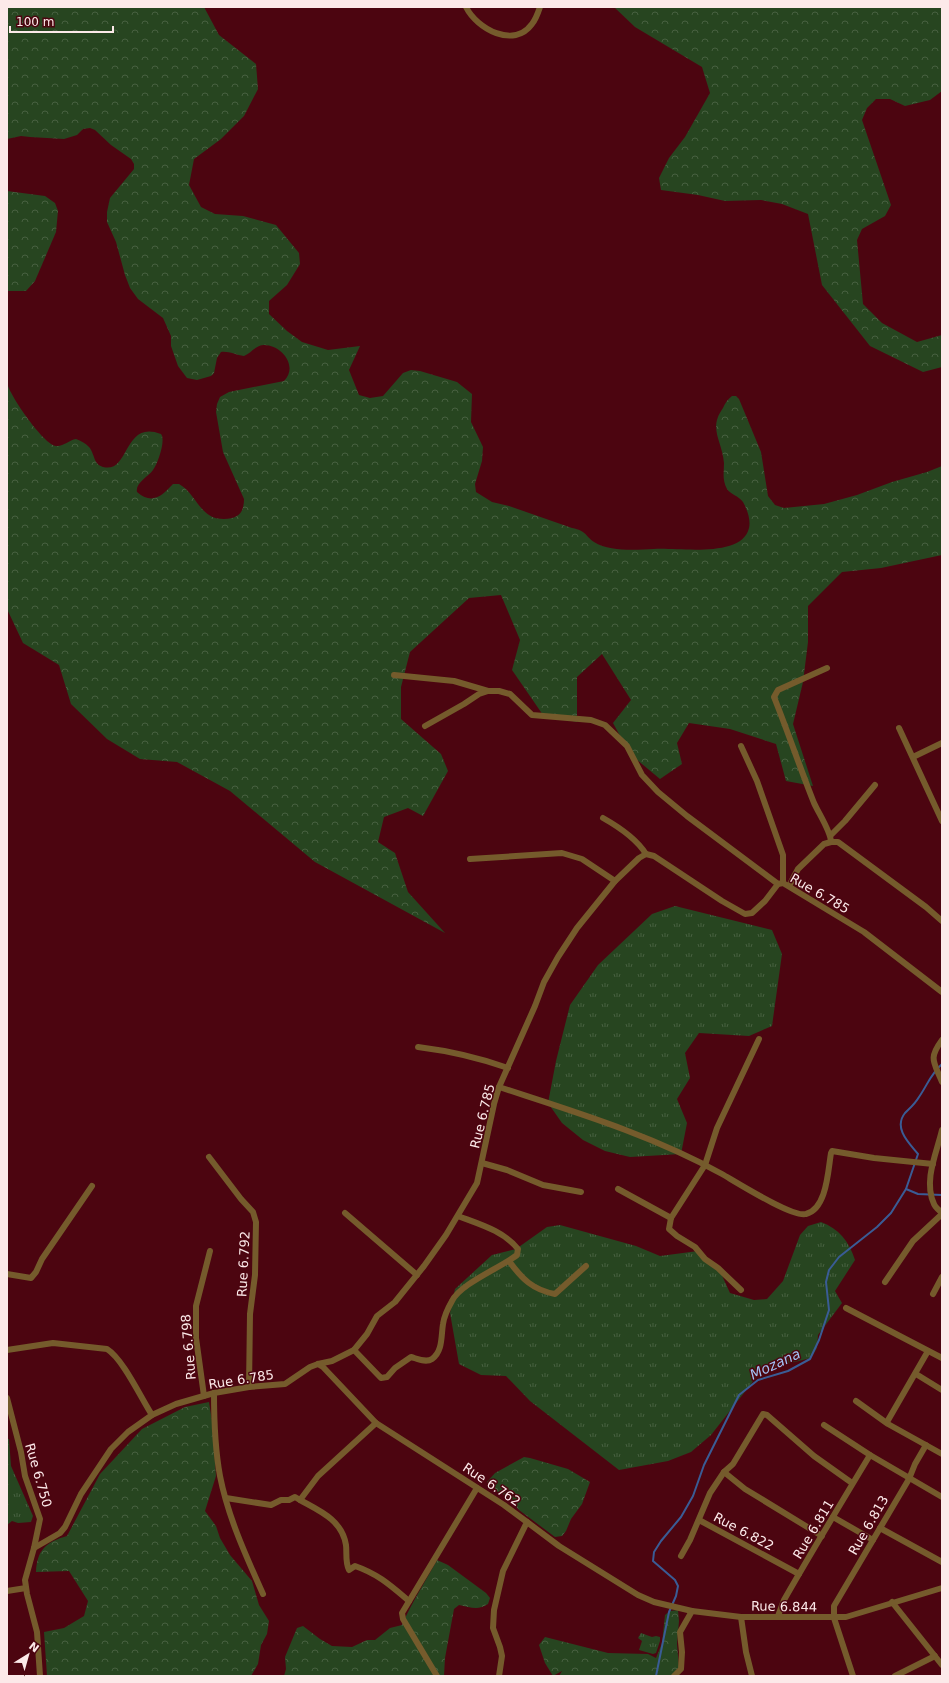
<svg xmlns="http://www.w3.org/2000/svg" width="949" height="1683" viewBox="0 0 949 1683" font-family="'DejaVu Sans',sans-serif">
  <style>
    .grass { fill: url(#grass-tufts) }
    .forest { fill: url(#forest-crowns) }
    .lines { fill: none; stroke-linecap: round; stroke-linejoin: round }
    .stream { stroke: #3a5c95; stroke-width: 2 }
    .street { stroke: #755b2c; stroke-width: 6 }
    .labels { text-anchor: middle; stroke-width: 3; stroke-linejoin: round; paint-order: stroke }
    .street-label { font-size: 13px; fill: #fce9e9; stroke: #4c0510 }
    .water-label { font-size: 14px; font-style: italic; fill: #a2c1f3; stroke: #4c0510 }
  </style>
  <defs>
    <pattern id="grass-tufts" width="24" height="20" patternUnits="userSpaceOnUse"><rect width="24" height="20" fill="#274520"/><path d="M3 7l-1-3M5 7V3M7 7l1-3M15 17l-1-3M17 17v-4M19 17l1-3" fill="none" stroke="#476040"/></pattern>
    <pattern id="forest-crowns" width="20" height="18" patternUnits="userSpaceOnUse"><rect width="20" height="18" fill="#274520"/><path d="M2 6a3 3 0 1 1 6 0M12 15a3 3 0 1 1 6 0" fill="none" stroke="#476040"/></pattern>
  </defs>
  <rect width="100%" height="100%" fill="#4c0510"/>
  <g class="grass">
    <path d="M675,906L772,930L782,954L772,1026L749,1036L699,1033L685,1053L690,1078L677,1099L687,1123L681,1154L630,1157L605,1151L583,1140L562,1123L548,1103L556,1061L570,1005L598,965L652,914Z"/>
    <path d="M821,1222C839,1229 849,1241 855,1260L835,1291L842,1303L818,1335L817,1348L811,1358L762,1370L711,1435L691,1452L668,1461L619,1470L530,1401L506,1376L481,1375L459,1364L450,1313L455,1289L492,1255L516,1249L547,1227L560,1225L636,1246L660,1256L698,1251L719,1269L730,1293L754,1300L767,1299L783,1281L800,1235L808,1226Z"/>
    <path d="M7,1439H9L11,1466L33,1516L31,1522L18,1523L12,1521L7,1525Z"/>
    <path d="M641,1633L652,1637L656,1636L660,1637V1641L656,1653L653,1654L639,1650L642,1641L638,1638Z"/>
  </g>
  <g class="forest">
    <path d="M7,7H204L219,35L256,64L258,89L244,116L221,139L194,159L189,185L201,207L215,214L243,216L276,225L299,253L300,264L287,285L269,301V314L287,331L302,342L328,350L360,346L349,370L359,395L370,398L383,396L403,373L411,370L420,371L457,382L472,394L471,422L483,447L482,461L475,484L476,492L492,502L509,506L572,528C587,531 584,535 594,542C610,552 636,550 654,549C676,547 742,559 749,528C751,520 747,509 743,502C739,496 730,494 727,489C722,480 724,472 724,463C722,440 708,429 723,408C725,403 728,399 732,396H736L739,399L761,452L768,496L775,505L784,508L824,504L857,495L892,482L927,472L942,466V555L881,568L842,572L808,606V642L803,682L793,724L813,786L786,781L776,744L730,729L689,723L677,743L682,764L660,779L630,754L613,723L631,700L602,654L577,677V722L543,715L512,670L520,640L501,595L469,598L410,652L401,687V719L441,754L448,771L423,816L408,808L384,817L378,842L395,853L408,892L445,933L315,862L230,791L177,762L140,759L107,739L71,704L59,665L23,643L7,609V383C10,396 44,445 56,446C63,447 69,440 76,439C81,441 85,443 89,447C95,454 93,464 103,467C130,474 123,419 161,434C166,440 158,463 153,470C148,477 135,483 137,492C152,505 162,496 173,484H179C192,491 197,507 209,515C213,518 219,519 224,519C238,519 244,513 244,499L223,452L216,412L217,404L220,397L229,392L284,381C299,366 281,344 263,345C255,346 251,353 244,356C236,355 229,351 221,352L217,358L214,373L211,376L197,380L187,378L178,366L171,346V336L163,318L138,299L130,288L125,275L116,242L107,222V212L110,198L134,169V164L131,159L111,145L95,130L90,128L83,129L77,135L64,139L30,137L21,136L7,139Z"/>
    <path d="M614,7H942V91L930,100L905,106L890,99H876L867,108L862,120L891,205L885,216L862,229L857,240L863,304L882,323L917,342L942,335V367L923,372L870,346L822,285L808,214L782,204L761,200L725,201L698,195L661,190L659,178L669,158L685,137L710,93L702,67L635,27Z"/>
    <path d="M7,191L45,196L55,203L58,211L56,232L35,281L26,291H7Z"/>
    <path d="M209,1402L212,1421L216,1476L205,1511L216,1526L220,1538L230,1555L252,1581L259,1605L269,1621L267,1634L261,1645L258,1664L251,1676H47L44,1632L64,1628L84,1616L88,1601L69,1571L36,1572C37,1550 46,1542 67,1536L100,1474L142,1429L185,1407Z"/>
    <path d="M524,1457L530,1458L568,1469L590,1482L582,1504L571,1519L566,1531L562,1536L555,1537L519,1510L507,1496L489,1488L487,1482L495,1473Z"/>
    <path d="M437,1560L448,1565L486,1593L490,1598L488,1604C478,1611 470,1607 459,1605L454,1609L445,1658L444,1676H284L286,1669L285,1657L297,1628L303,1626L320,1639L332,1646L352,1647L367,1640H375L390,1628L402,1625C412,1602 425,1582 437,1560Z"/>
    <path d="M678,1610L679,1621L677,1644L679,1667L672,1676H559L562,1671L553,1676L545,1663L539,1645L545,1637L608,1653L648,1654L656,1658L662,1643L665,1615L670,1611Z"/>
  </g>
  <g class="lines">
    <g class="stream">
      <path d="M906,1189L918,1194L942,1195"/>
      <path d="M656,1676L669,1612L676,1596L678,1586L675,1580L653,1561L654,1552L661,1541L681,1517L693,1496L704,1465L739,1395L758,1380L788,1371L810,1359L819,1340L829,1310L826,1282L829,1270L839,1257L877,1227L891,1213L906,1189L918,1154C909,1143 893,1128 905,1113C910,1108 915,1104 919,1097C928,1084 930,1075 942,1064"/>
    </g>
    <g class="street">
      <path d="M466,7C477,29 514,49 532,24C536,19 538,13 540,7"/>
      <path d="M827,668L778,690L774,697C788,732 800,768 814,803C819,814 831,832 831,842"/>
      <path d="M394,675L454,681L488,691"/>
      <path d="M425,726L464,704L479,694L488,691H499L510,694L532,715L591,720L605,725L627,746L642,775L658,792L687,816L778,884"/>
      <path d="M899,728L942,821"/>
      <path d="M741,746L757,781L783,855V883"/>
      <path d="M913,757L942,743"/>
      <path d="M603,818C619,827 636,838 646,854"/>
      <path d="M831,835L845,821L875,785"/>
      <path d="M470,859L562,853L582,859L615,881"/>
      <path d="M789,886L798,869L824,844L831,842H838L926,907L942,921"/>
      <path d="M942,1040C928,1059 934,1062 942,1082"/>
      <path d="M418,1047C450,1051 477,1057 508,1068"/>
      <path d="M499,1087C575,1112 652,1135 722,1174C736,1182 793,1218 806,1214C827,1209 828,1170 831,1153L832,1151L874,1158L933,1164"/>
      <path d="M942,1130C937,1152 923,1181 934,1204C935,1207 939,1210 942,1213"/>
      <path d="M209,1157L241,1199L253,1212L256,1222L255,1275L250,1314L249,1387"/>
      <path d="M482,1163L507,1170L543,1185L581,1192"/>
      <path d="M618,1189L671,1218L705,1165L717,1128L759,1039"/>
      <path d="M345,1213L417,1275"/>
      <path d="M671,1218L669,1229L677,1236L695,1247L705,1259L718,1268L741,1290"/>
      <path d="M509,1261C522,1279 533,1290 555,1294L586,1266"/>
      <path d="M7,1274L31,1278L36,1272L42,1259L92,1186"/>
      <path d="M885,1282L913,1241L942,1214"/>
      <path d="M933,1294L942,1277"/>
      <path d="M846,1308L942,1358"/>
      <path d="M7,1350L53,1343L107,1349C123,1359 141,1398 152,1415"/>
      <path d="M354,1350L381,1378L387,1377L395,1368L411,1357C418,1359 426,1363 432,1359C443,1351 441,1336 443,1324C444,1317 448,1308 452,1301C460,1284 500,1268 517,1255L518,1249C504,1231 479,1224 458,1216"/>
      <path d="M318,1364L323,1367L376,1423L504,1505L527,1522L503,1571L494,1610L493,1628L500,1647L502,1656L499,1676"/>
      <path d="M916,1374L942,1390"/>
      <path d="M214,1393C214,1421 215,1449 220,1476C228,1517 246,1556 263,1594"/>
      <path d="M204,1396L196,1338V1306L210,1251"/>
      <path d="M7,1398L21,1452L25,1476L40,1519L34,1548L25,1580L27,1594L37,1632L40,1676"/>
      <path d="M856,1401L888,1424L942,1454"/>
      <path d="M887,1422L928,1351"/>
      <path d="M824,1425L870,1455L942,1497"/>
      <path d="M724,1472L745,1489L822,1536"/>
      <path d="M226,1498L271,1505L281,1500H289L295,1497L300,1500L318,1476L376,1423"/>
      <path d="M300,1500C320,1511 342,1520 346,1545C347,1553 345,1562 349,1570L355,1566C378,1574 390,1585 409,1601"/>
      <path d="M833,1517L873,1540"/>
      <path d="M699,1520L799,1574"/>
      <path d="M527,1522L559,1546L638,1595L654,1602L692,1611"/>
      <path d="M880,1528L942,1562"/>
      <path d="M34,1548L60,1533L65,1527L81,1494L111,1449L128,1432L152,1415L176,1404L214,1393L249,1387L285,1384L310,1367L318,1364L332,1361L354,1350L367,1334L377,1316L395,1302L424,1266L446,1235L477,1183L494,1104L499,1087L535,1006L544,982L558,957L577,928L615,881L639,858L646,854L654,856L722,901L745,914L752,913L765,901L778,884L783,883L864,932L942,992"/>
      <path d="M681,1556L690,1540L710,1493L724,1472L733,1464L763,1414L767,1415L814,1456L852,1483"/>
      <path d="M7,1591L26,1588"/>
      <path d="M892,1602L942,1665"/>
      <path d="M778,1616L784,1600C812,1551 841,1503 870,1455"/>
      <path d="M741,1617L746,1652L752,1676"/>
      <path d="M437,1676L403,1619L402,1613L477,1488"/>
      <path d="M674,1676L681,1669L682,1652L680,1632L692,1611L741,1617H846L942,1588"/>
      <path d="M853,1676L834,1618V1606L909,1479L915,1464L926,1445"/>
      <path d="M895,1676L935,1656"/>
    </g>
  </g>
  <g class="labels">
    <g class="street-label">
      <text transform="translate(820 893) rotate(30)" y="5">Rue 6.785</text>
      <text transform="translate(482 1116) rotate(-76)" y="5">Rue 6.785</text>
      <text transform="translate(243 1264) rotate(-87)" y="5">Rue 6.792</text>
      <text transform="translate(188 1347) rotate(-95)" y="5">Rue 6.798</text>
      <text transform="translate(241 1379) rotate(-9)" y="5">Rue 6.785</text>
      <text transform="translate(39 1475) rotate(74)" y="5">Rue 6.750</text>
      <text transform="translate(492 1484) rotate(34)" y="5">Rue 6.762</text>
      <text transform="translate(868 1525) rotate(-60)" y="5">Rue 6.813</text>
      <text transform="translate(813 1529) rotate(-59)" y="5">Rue 6.811</text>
      <text transform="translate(744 1531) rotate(28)" y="5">Rue 6.822</text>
      <text transform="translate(784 1606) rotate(1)" y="5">Rue 6.844</text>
    </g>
    <g class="water-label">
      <text transform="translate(775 1364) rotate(-25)" y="5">Mozana</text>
    </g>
  </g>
  <rect width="949" height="1683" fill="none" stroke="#fce9e9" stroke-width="16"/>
  <g transform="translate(28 1655) rotate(37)" stroke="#4c0510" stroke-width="3" paint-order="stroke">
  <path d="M0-3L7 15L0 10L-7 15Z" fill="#fce9e9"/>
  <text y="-6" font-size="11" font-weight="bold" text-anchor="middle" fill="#fce9e9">N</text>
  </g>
  <path d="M10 26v6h103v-6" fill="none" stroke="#fce9e9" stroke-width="2"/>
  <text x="16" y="26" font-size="12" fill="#fce9e9" stroke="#4c0510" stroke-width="3" paint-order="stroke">100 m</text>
</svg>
